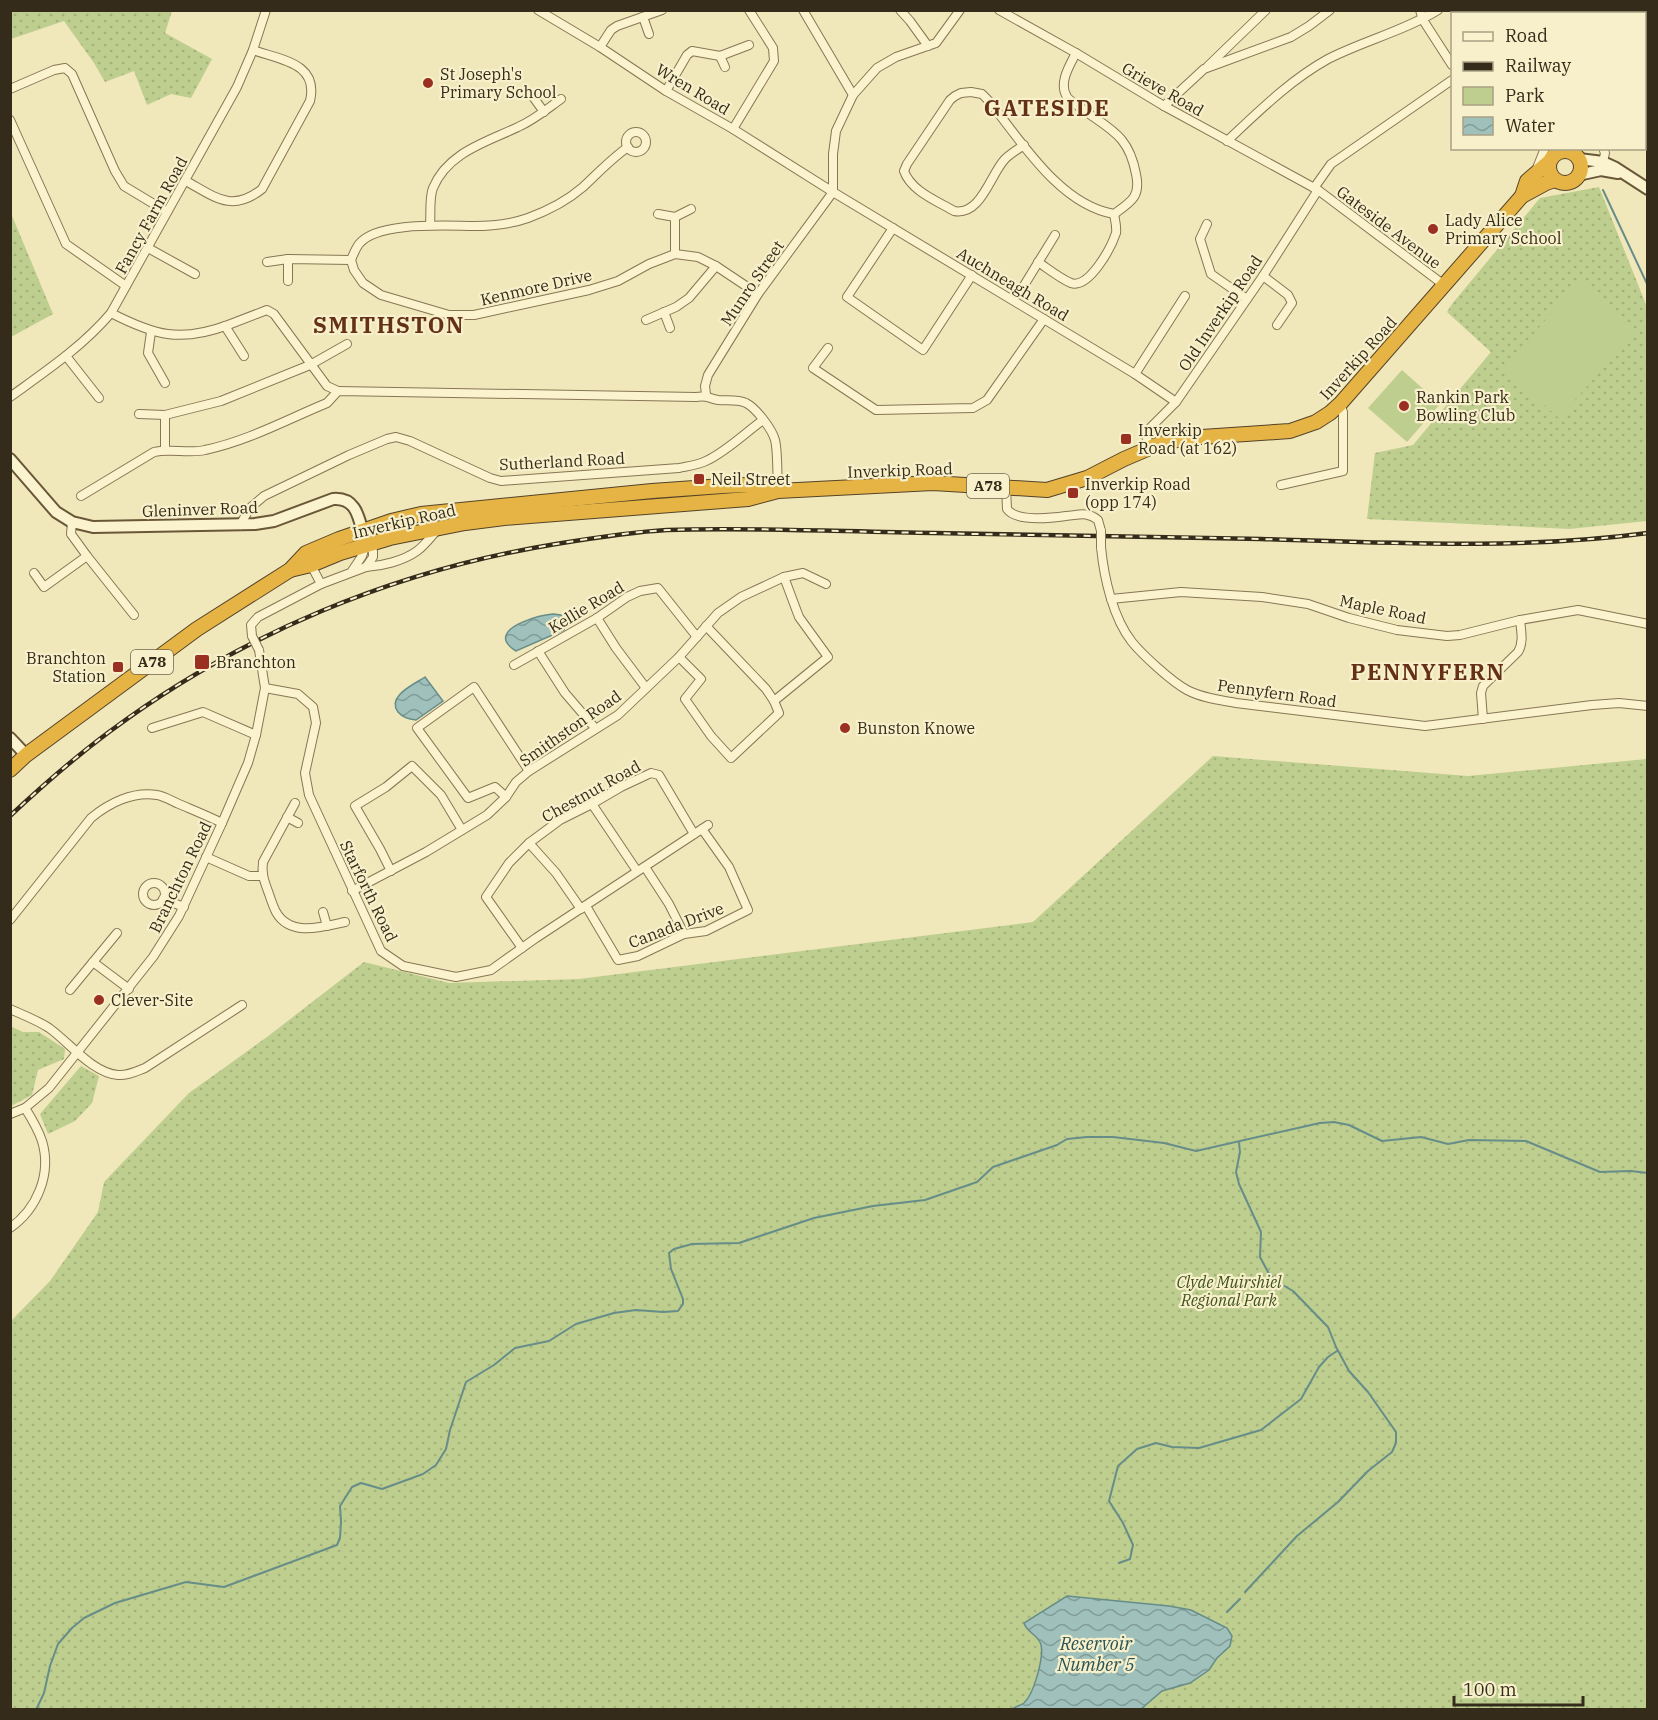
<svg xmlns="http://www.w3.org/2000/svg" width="1658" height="1720" viewBox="0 0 1658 1720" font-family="'IBM Plex Serif',serif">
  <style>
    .green { fill: url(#green-dots) }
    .pitch { fill: #bece8f }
    .water { fill: url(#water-waves); stroke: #678d89; stroke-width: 1.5 }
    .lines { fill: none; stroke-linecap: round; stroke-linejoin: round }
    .stream { stroke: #678d89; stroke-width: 2 }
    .street-casing { stroke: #877654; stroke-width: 10 }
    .secondary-casing { stroke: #695738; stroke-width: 14 }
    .highway-casing { stroke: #544329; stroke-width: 16 }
    .street { stroke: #faf3ce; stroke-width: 8 }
    .secondary { stroke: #faf3ce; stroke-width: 10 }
    .highway { stroke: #e5b445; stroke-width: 14 }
    .rail-casing { stroke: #352b1a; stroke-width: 4.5 }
    .rail { stroke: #f7f0ca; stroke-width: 2; stroke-dasharray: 7; stroke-linecap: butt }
    .street-bridge-casing { stroke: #877654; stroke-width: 10; stroke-linecap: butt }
    .street-bridge { stroke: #faf3ce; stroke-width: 8 }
    .poi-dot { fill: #993021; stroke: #f7f0ca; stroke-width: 2 }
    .labels { text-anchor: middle; stroke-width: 4.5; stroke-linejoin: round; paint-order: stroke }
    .shield { fill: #f7f0ca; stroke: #6f664f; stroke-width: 1.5 }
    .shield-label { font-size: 15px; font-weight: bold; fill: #352b1a }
    .poi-label { font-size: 16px; fill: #352b1a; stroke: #f7f0ca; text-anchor: start }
    .street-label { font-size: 16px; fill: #352b1a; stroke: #f7f0ca }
    .park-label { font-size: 16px; font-style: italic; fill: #3f531f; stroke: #f7f0ca }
    .water-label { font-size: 18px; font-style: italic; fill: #285356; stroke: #f7f0ca }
    .district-label { font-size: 22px; font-weight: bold; letter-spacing: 1.5px; fill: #643117; stroke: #f7f0ca }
  </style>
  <defs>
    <pattern id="green-dots" width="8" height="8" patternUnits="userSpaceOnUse" patternTransform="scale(1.5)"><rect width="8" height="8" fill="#bece8f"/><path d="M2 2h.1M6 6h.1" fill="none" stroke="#a4b17b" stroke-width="1.8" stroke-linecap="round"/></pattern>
    <pattern id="water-waves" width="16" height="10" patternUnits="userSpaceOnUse" patternTransform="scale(1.5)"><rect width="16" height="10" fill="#9fc0bb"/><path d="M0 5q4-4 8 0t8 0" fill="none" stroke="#829c97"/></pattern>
  </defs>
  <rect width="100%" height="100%" fill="#f0e7bb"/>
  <g class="green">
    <path d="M10,11H172L165,33L212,59L191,98L171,94L147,105L134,71L105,82L94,63L64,21L11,39Z"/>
    <path d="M1599,187L1647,307V521L1569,529L1367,519L1375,453L1413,445L1491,352L1447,312L1452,304L1540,198Z"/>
    <path d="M10,211L53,314L11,337H10Z"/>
    <path d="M1213,756L1468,776L1647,759V1709H11L10,1322L50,1281L98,1212L104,1182L189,1093L267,1037L364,962L449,983L579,979L1033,922Z"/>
    <path d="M10,1026L23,1032H39L65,1049L64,1059L38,1070L32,1095L11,1106Z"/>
    <path d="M81,1066L99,1076L92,1103L75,1121L48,1134L40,1114Z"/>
  </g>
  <g class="pitch">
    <path d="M1579,281L1636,331L1559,418L1503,369Z"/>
    <path d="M1402,370L1440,404L1407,442L1368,408Z"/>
  </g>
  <g class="water">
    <path d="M553,614L561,615C566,620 565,624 564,630L516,651C511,648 508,646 506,641C501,625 541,615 553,614Z"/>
    <path d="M425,677L443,701L416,720C409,719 403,718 398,712C386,696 415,684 425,677Z"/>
    <path d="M1067,1596L1169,1606L1191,1610L1227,1628L1232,1636L1230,1646L1217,1658L1209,1670L1190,1683L1162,1691L1141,1709H1012C1015,1707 1021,1705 1024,1703C1034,1694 1044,1657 1041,1645C1039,1635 1027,1633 1024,1623Z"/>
  </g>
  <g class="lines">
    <g class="stream">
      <path d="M1603,190L1648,286"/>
      <path d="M1239,1143L1240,1152L1236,1172L1239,1184L1261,1232L1260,1257L1268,1272L1276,1281L1293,1291L1328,1327L1336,1347L1349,1371L1368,1392L1396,1432V1443L1392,1452L1368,1471L1338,1502L1297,1536L1245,1592"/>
      <path d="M1119,1563L1130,1559L1133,1545L1123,1523L1109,1501L1118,1466L1137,1449L1156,1443L1172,1447L1199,1448L1261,1430L1301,1399L1319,1367L1328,1357L1337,1351"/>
      <path d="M1227,1612L1240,1599"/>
      <path d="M36,1710L44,1693L50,1666L58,1644L72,1628L84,1618L115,1603L186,1582L224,1587L337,1545L340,1538L341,1522L340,1506L352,1487L361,1483L382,1489L423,1474L436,1465L446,1449L450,1430L466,1382L494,1365L515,1348L549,1341L576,1324L614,1313L636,1310L663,1312L678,1311L683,1304V1299L671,1269L669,1253L674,1249L692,1244L739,1243L814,1218L873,1206L925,1200L977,1182L993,1167L1057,1145L1067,1139L1087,1137H1113L1164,1143L1196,1151L1320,1123L1334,1122L1349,1125L1382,1141L1421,1137L1448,1144L1469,1140L1526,1141L1600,1172L1631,1171L1648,1173"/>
    </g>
    <g class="street-casing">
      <g id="street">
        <path d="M538,10L600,47L666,91L733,129L833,192L1135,374L1176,402"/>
        <path d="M803,10L853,95"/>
        <path d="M900,10L910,21L928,46"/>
        <path d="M999,10L1076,53L1164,106L1318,190L1444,285"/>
        <path d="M1420,10L1423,20L1452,65"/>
        <path d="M1581,14L1584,10"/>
        <path d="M643,17L649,34"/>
        <path d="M600,47L611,30L617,26L662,10"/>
        <path d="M720,56L725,67"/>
        <path d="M1208,66L1266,10"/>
        <path d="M10,89L54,70L65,68L72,74L115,171L124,186L167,212"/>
        <path d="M666,91L687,55L692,51L720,56L749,45"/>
        <path d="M531,94L544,112"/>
        <path d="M1164,106L1204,69L1291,37L1309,26L1330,10"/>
        <path d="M10,120L66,244L126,286"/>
        <path d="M733,129L774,61L773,48L749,10"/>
        <circle cx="636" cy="142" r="10"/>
        <path d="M1227,141C1258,112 1290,80 1328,59C1363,41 1404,31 1438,10"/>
        <path d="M1024,145C1018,149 1010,154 1005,159C990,175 981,216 954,211C937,201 911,191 904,171L907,164L950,100L955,96L961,93L971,92L982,94L989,101C1021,141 1060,205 1114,214C1131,202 1141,197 1136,174C1129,137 1113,131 1085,111C1080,107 1071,102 1067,97C1058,83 1070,65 1076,53"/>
        <path d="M628,147C611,159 598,173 583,187C568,200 547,211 528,218C511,224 491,226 474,226C447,226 377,221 359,244C356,248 353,255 351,260L354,270L363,283L381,295L449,315H474L589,290L618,281L649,264L675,254L698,257L716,266L758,294"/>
        <path d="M1603,148L1605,153L1603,162"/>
        <path d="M1537,168L1545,148"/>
        <path d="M186,181C215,197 232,213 262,189L310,101C319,63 281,60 253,50"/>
        <path d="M1314,188L1331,164L1452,80"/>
        <path d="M833,192V154L836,131L853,95L877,68L896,57L936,43L960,10"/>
        <path d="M658,214L675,217L691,209"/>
        <path d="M1207,224L1200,239L1211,274L1247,299"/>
        <path d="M430,225C431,213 429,198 433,188C448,152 487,142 518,127C534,120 547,109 561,99"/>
        <path d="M893,228L847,297L923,350L972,275"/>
        <path d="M148,248L195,274"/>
        <path d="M675,254V217"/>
        <path d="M288,259V281"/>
        <path d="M267,262L288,259L351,260"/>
        <path d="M1038,262C1047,268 1061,279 1071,283C1089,289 1111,248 1116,233C1117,227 1115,220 1114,214"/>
        <path d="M1263,276L1288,295L1292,303L1277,325"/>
        <path d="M1020,292L1055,235"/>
        <path d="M664,312L670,328"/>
        <path d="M111,313C154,335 180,343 228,325C241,320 254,315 267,310L274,314L327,386L338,391"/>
        <path d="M646,320L676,307L689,298L716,266"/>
        <path d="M225,326L244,356"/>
        <path d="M151,332L148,353L165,383"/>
        <path d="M828,348L813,368L876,410L973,408L987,400L1044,319"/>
        <path d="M66,356L99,398"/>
        <path d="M1135,374L1185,296"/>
        <path d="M706,395L705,386L708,375L758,294L833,192"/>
        <path d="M10,397C46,371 82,347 111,313L237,87L253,50L266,10"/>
        <path d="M139,414L165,415L221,401L310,365L347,344"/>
        <path d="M1150,447L1145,433L1176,402L1263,276L1318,190"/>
        <path d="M165,450V415"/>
        <path d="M1281,485L1343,471V412L1340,404"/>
        <path d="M1006,487L1007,509C1016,522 1052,518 1066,516C1079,515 1087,511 1098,520L1101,531"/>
        <path d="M81,496L154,452C171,448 188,454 205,450C248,441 288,419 327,403L338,391L696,397C708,395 707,398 718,400C727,401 737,399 746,403C756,408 772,429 775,440C778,451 777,478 778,491"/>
        <path d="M72,522L71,534L87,556L134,615"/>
        <path d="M240,525L250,508L264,496L349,455L387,439L396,437L410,441L490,478L501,481L679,468C689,466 699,465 708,460C728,450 745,433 763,420"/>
        <path d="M1101,547C1104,578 1113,618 1132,642C1140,652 1149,660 1158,668C1167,676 1176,684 1187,690C1202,698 1220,700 1236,703L1425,726L1592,705L1619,703L1648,706"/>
        <path d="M311,565L321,584"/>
        <path d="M366,567C382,566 403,561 417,551C424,546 431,537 437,530"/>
        <path d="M34,573L44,587L87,556"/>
        <path d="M1111,599L1181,592L1262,597L1308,604L1349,618L1397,630L1447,636L1460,635L1520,620L1578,610L1648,624"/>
        <path d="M597,618L616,648L646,688"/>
        <path d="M706,626L766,689L774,701"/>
        <path d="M252,636L251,625L258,617L321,584L366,567L373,557V551L366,545L362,556L352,571"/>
        <path d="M538,651L565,693L595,728"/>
        <path d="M679,657L701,679L685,699L711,736L731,758L779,713L774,701L828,657L799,617L784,577"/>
        <path d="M514,665L597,618L627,597L640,591L658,588L697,637"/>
        <path d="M265,688L298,694L313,707L316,723L305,773L309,795L381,951L403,966L456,977L491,970L536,938L708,825"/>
        <path d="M1483,719L1481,693L1483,686L1518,652C1524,642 1521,631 1520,620"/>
        <path d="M152,728L203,712L256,735"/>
        <path d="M506,797L495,787L468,798L417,728L474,687L529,771"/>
        <path d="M295,803L263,862C261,874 265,883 269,894C271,900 273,906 276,912C290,937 322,927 345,922"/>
        <path d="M592,804L637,871"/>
        <path d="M287,817L298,823"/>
        <path d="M529,843L556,873L581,909"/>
        <path d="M206,857L249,876H262"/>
        <path d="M645,867L669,904L684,934"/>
        <path d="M391,871L380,849L355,806L386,787L412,766L441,795L462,830"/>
        <circle cx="154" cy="894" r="11"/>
        <path d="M352,891L426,852L487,815L506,797L516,782L529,771L618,715L679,657L718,613L741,597L784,577L803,573L826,584"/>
        <path d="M163,899L184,907"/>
        <path d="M586,906L618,960L638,956L684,934L706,931L748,910L729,867L702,829"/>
        <path d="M323,912L327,926"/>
        <path d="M10,920L91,818C109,803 133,791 157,795C164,796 172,801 179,804C193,810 208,816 222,823"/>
        <path d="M522,948L486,897L509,863L529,843L560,820L592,804L621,787L651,773L659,775L694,834"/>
        <path d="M93,962L129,989"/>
        <path d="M70,990L117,933"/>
        <path d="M10,1009C23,1015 37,1020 49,1028C69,1042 92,1073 118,1075C128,1076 137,1071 145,1068L242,1005"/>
        <path d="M10,1114L25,1108L49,1088L153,957L179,916L222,823L248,763L256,735L265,688L259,650"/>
        <path d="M10,1228C37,1209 52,1174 42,1141C38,1129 32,1119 25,1108"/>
      </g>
    </g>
    <g class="secondary-casing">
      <g id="secondary">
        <path d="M1579,159L1603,162L1614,167L1648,189"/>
        <path d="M1578,175L1601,170L1618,173"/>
        <path d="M10,459L56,512L72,522L93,527L255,524L274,521L333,499C357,497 359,519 364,537"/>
        <path d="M10,738L26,755"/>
      </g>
    </g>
    <g class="highway-casing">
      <g id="highway">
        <path d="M1525,10L1527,14"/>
        <circle cx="1565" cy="167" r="16"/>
        <path d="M1522,196L1546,183L1555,180"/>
        <path d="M290,570L311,565L340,553L390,538L465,523L504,518L748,499L778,491L933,483L1047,490L1087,478L1124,459L1159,444L1187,438L1290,431L1316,422L1330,413L1340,404L1522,196L1527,181L1549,162"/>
        <path d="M10,770L26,755L197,629L290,570L306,553L339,539L391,521L421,514L652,491L723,486L746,485L773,490"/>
      </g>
    </g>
    <use href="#street" class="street"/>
    <use href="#secondary" class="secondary"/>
    <use href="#highway" class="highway"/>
    <g class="rail-casing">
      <path id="rail" d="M10,816C42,786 74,758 109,732C240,634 396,570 556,544C593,538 630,532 667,530C756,527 845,532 934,533C1043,536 1152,536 1261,539C1389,543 1520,550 1648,533"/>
    </g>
    <use href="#rail" class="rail"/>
    <g class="street-bridge-casing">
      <g id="street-bridge">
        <path d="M1101,547V531"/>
        <path d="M252,636L259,650"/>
      </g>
    </g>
    <use href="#street-bridge" class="street-bridge"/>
  </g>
  <g class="poi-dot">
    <circle cx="428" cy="83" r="6"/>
    <circle cx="1433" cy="229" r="6"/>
    <circle cx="1404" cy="406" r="6"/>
    <rect x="1120" y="433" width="12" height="12" rx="3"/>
    <rect x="693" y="473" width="12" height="12" rx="3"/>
    <rect x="1067" y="487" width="12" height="12" rx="3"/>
    <rect x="194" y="654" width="16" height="16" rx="3"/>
    <rect x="112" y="661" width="12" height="12" rx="3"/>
    <circle cx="845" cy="728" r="6"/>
    <circle cx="99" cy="1000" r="6"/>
  </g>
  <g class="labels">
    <g class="shield">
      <rect x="967" y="474" width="42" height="24" rx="4.5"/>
      <rect x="131" y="650" width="42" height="24" rx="4.5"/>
    </g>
    <g class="shield-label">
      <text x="988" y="491">A78</text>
      <text x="152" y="667">A78</text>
    </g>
    <g class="poi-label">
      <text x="440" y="80">St Joseph's<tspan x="440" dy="18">Primary School</tspan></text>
      <text x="1445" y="226">Lady Alice<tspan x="1445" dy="18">Primary School</tspan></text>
      <text x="1416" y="403">Rankin Park<tspan x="1416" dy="18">Bowling Club</tspan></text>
      <text x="1138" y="436">Inverkip<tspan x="1138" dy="18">Road (at 162)</tspan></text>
      <text x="711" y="485">Neil Street</text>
      <text x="1085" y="490">Inverkip Road<tspan x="1085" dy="18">(opp 174)</tspan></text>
      <text x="106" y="664" text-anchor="end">Branchton<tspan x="106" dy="18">Station</tspan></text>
      <text x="216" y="668">Branchton</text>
      <text x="857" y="734">Bunston Knowe</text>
      <text x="111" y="1006">Clever-Site</text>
    </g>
    <g class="street-label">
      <text transform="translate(693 89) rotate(31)" y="6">Wren Road</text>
      <text transform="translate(1163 89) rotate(30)" y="6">Grieve Road</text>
      <text transform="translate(151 215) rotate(-61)" y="6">Fancy Farm Road</text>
      <text transform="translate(1389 227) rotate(37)" y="6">Gateside Avenue</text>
      <text transform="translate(752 283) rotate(-56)" y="6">Munro Street</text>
      <text transform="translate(1013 284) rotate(31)" y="6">Auchneagh Road</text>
      <text transform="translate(536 287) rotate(-13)" y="6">Kenmore Drive</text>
      <text transform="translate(1220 313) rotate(-56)" y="6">Old Inverkip Road</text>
      <text transform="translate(1358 358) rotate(-48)" y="6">Inverkip Road</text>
      <text transform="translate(562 461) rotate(-3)" y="6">Sutherland Road</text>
      <text transform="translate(900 470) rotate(-2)" y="6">Inverkip Road</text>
      <text transform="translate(200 509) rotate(-2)" y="6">Gleninver Road</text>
      <text transform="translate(404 521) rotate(-13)" y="6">Inverkip Road</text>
      <text transform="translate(586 607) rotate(-31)" y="6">Kellie Road</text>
      <text transform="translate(1383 609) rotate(12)" y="6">Maple Road</text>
      <text transform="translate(1277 693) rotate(8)" y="6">Pennyfern Road</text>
      <text transform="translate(570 728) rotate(-35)" y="6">Smithston Road</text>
      <text transform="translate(591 791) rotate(-29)" y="6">Chestnut Road</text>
      <text transform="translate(180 877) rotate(-64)" y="6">Branchton Road</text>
      <text transform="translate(369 891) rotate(64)" y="6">Starforth Road</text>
      <text transform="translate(676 925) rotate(-21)" y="6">Canada Drive</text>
    </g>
    <g class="park-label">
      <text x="1229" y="1288">Clyde Muirshiel<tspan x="1229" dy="18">Regional Park</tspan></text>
    </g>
    <g class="water-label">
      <text x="1096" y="1650">Reservoir<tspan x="1096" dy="21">Number 5</tspan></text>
    </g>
    <g class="district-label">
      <text x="1047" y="116">GATESIDE</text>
      <text x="389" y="333">SMITHSTON</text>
      <text x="1428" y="680">PENNYFERN</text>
    </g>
  </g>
  <rect width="1658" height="1720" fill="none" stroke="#352b1a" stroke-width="24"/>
  <rect x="1451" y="12" width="195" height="138" fill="#f7f0ca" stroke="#a9a184" stroke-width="1.5"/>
  <rect x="1463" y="32" width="30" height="9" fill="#faf3ce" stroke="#a9a184" stroke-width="1.5"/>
  <text x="1505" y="42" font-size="18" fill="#352b1a">Road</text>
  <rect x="1463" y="62" width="30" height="9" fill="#352b1a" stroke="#a9a184" stroke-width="1.5"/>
  <text x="1505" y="72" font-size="18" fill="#352b1a">Railway</text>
  <rect x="1463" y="87" width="30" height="18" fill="#bece8f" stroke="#a9a184" stroke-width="1.5"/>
  <text x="1505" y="102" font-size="18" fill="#352b1a">Park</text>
  <rect x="1463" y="117" width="30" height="18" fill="url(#water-waves)" stroke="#a9a184" stroke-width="1.5"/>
  <text x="1505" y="132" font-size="18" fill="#352b1a">Water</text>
  <path d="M1454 1696v9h129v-9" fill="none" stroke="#352b1a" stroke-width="3"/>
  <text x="1463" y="1696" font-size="18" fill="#352b1a" stroke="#f7f0ca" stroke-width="4.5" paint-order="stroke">100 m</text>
</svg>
